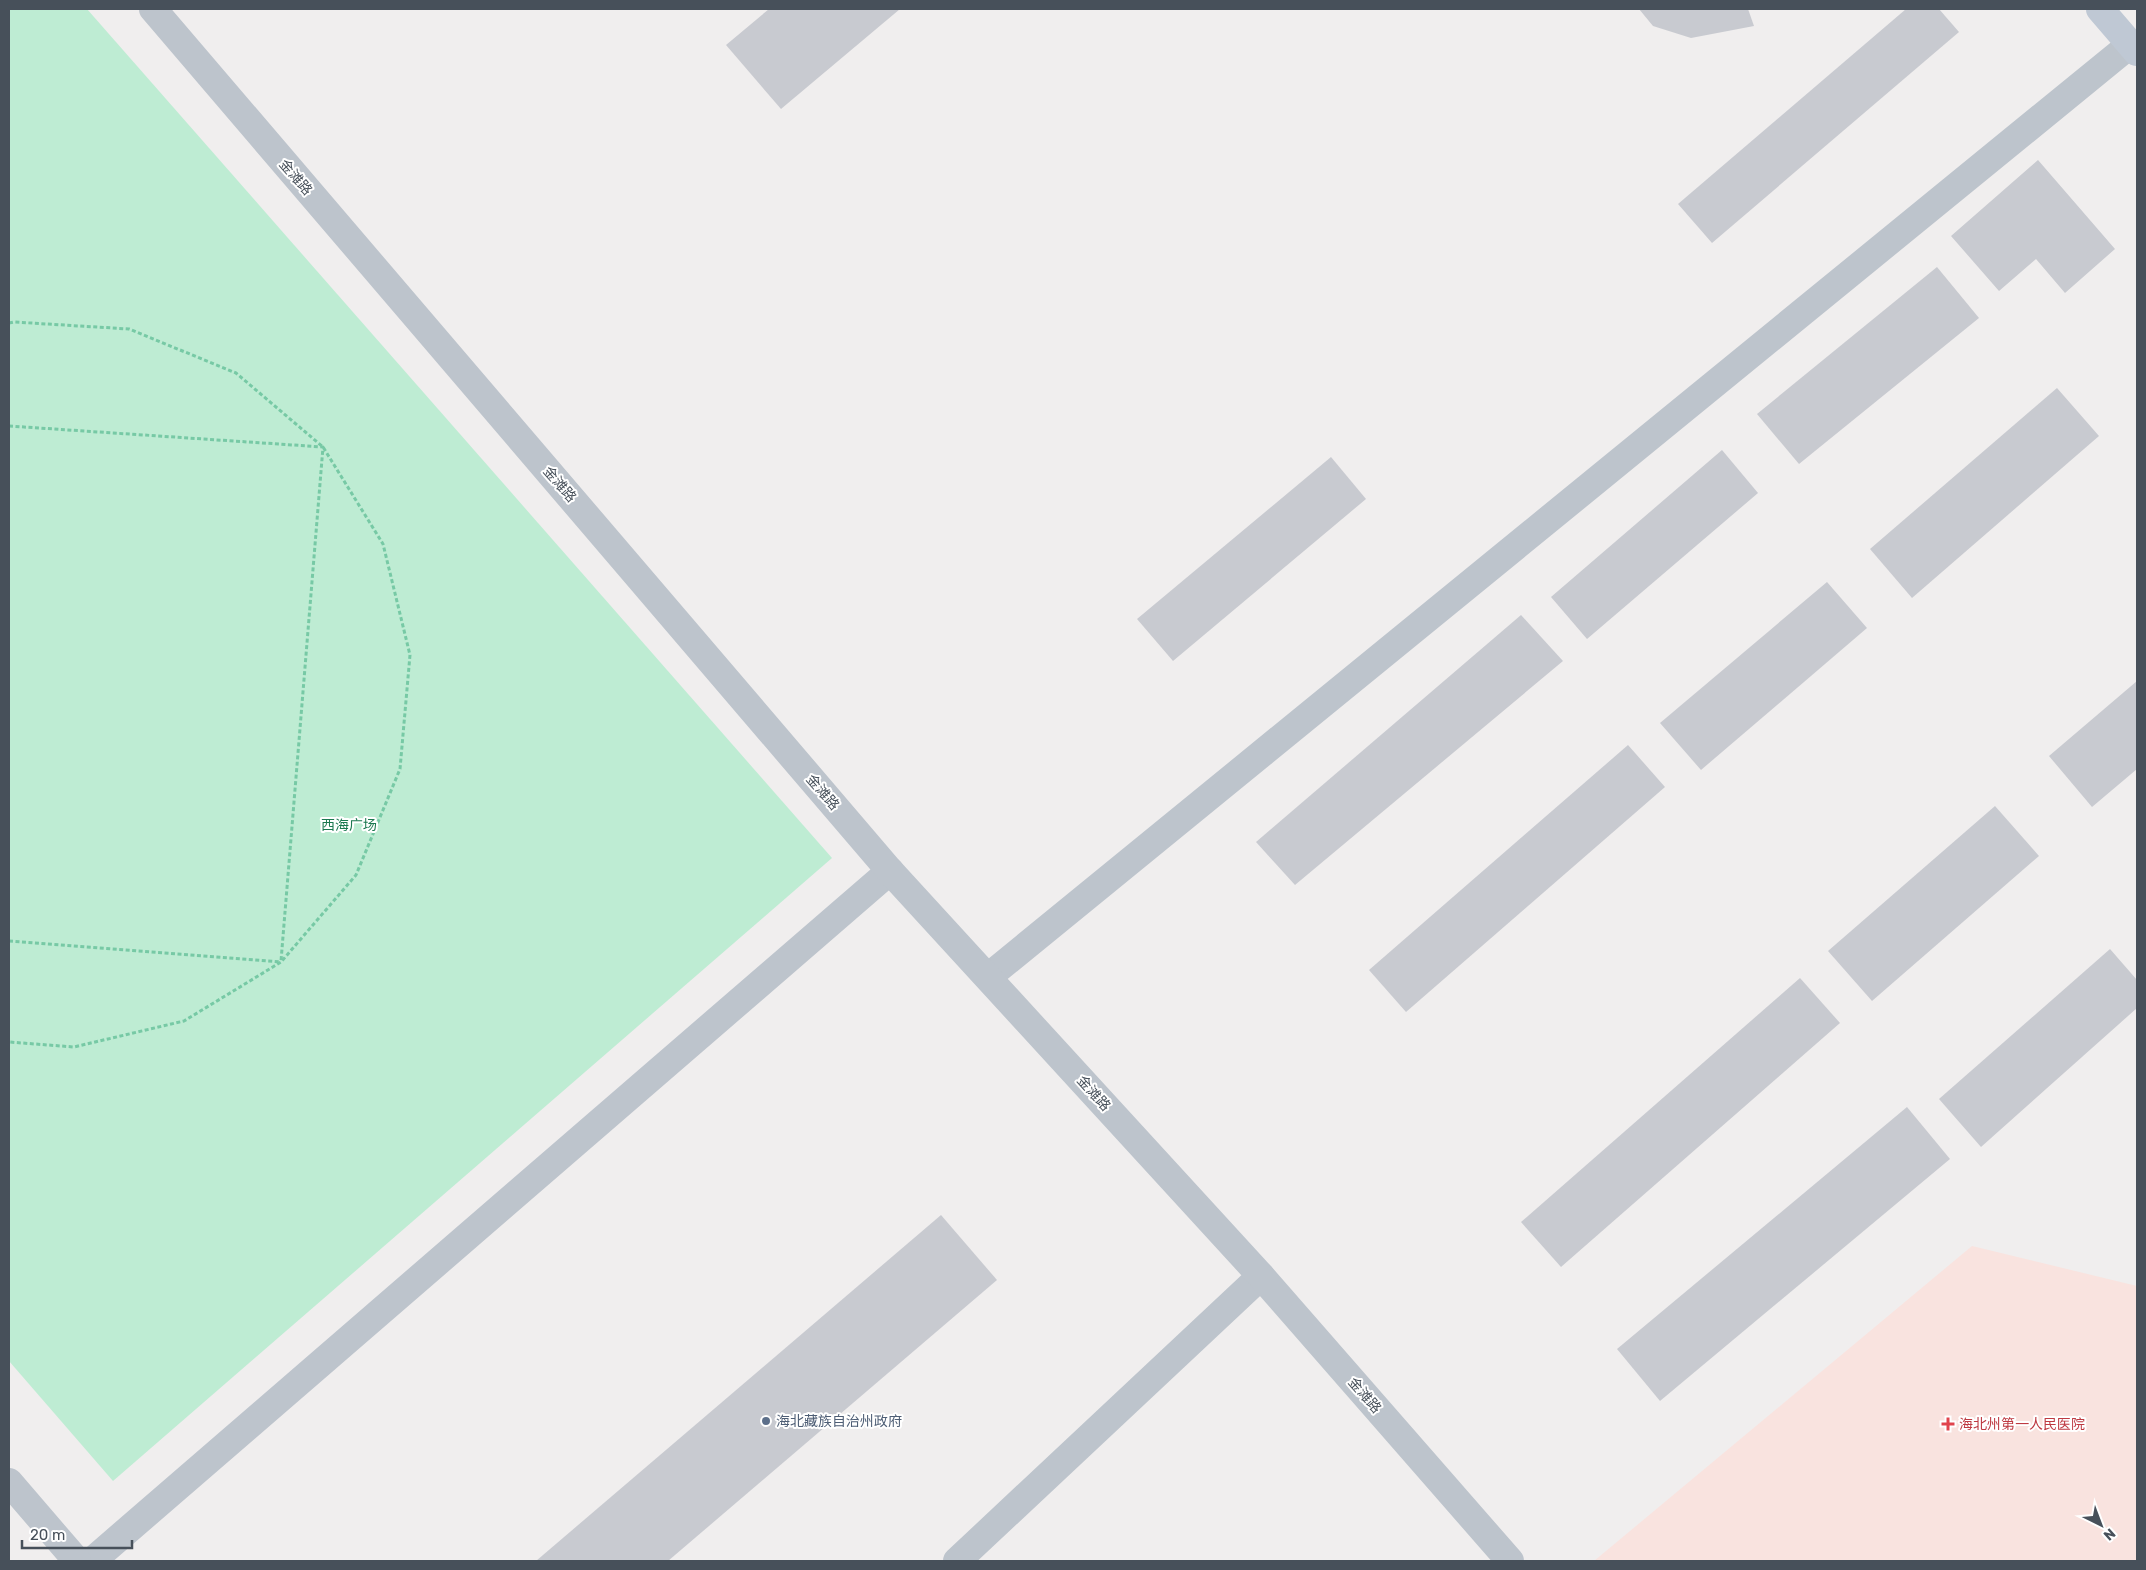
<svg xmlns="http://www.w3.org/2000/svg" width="2146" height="1570" viewBox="0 0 2146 1570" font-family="Rubik,'Noto Sans SC',sans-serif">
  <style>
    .medical { fill: #f9e3df }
    .green { fill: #beecd3 }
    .building { fill: #c8cad0 }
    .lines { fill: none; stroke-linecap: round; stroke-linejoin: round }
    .path { stroke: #77c9a5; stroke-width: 3; stroke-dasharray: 4 2.5; stroke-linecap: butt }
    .minor { stroke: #bdc4cc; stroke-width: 28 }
    .tertiary { stroke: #bdc4cc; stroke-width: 28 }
    .secondary { stroke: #bfc8d4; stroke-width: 28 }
    .service-dot { fill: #5c6f8a; stroke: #fff; stroke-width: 2 }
    .health-dot { fill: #e0444e; stroke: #fff; stroke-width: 2 }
    .labels { text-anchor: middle; stroke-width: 4; stroke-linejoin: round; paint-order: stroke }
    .street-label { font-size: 14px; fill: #47505a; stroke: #fff }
    .park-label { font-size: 14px; fill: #1b784f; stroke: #fff }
    .service-label { font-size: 14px; fill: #4e5e75; stroke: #fff; text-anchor: start }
    .health-label { font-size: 14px; fill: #be3a42; stroke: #fff; text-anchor: start }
  </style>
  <rect width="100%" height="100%" fill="#f0eeee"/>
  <path class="medical" d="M1972,1246L2137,1286V1561H1594Z"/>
  <path class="green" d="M9,9H87L832,858L113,1481L9,1361Z"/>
  <g class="building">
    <path d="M769,9H900L781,109L726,45Z"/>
    <path d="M1639,9H1748L1754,26L1691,38L1653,26Z"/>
    <path d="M1906,9H1939L1959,32L1712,243L1678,204Z"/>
    <path d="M2038,160L2115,249L2065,293L2036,259L1999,291L1951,236Z"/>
    <path d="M1937,267L1979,318L1799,464L1757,414Z"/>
    <path d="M2057,388L2099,436L1912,598L1870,549Z"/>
    <path d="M1722,450L1758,493L1587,639L1551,597Z"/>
    <path d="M1331,457L1366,499L1173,661L1137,619Z"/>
    <path d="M1827,582L1867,628L1701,770L1660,723Z"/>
    <path d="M1521,615L1563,661L1295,885L1256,842Z"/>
    <path d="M2137,681V769L2092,807L2049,756Z"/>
    <path d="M1628,745L1665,787L1406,1012L1369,970Z"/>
    <path d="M1995,806L2039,856L1872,1001L1828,951Z"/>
    <path d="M2110,949L2137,980V1008L1981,1147L1939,1099Z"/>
    <path d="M1800,978L1840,1023L1561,1267L1521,1222Z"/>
    <path d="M1907,1107L1950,1159L1660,1401L1617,1349Z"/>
    <path d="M941,1215L997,1280L668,1561H536Z"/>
  </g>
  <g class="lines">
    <g class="path">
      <path d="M9,323L14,322L129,329L236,373L323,447L383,544L410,655L400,769L356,875L281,962L184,1021L74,1047L9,1042"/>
      <path d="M9,426L323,447L281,961"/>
      <path d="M9,941L281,962"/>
    </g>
    <g class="minor">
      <path d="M988,977L2131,44"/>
      <path d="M92,1561L890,871"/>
      <path d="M957,1561L1261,1276"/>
    </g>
    <g class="tertiary">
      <path d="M153,9L890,871L1261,1276L1510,1561"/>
      <path d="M9,1482L77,1561"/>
    </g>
    <path class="secondary" d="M2100,9L2137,52"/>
  </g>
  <circle class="service-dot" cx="766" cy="1421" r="5"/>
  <path class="health-dot" d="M1945.5 1416.5h5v5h5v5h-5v5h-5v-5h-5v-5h5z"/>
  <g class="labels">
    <g class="street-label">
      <text transform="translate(296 177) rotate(49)" y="5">金滩路</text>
      <text transform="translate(560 484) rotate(49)" y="5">金滩路</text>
      <text transform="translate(823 792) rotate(49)" y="5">金滩路</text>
      <text transform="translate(1094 1093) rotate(48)" y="5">金滩路</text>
      <text transform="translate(1365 1395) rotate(49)" y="5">金滩路</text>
    </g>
    <g class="park-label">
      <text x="349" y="830">西海广场</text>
    </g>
    <g class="service-label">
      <text x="776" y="1426">海北藏族自治州政府</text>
    </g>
    <g class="health-label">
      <text x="1959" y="1429">海北州第一人民医院</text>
    </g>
  </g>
  <rect width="2146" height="1570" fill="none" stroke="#47505a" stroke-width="20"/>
  <g transform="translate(2101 1525) rotate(138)" stroke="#ffffff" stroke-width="4" paint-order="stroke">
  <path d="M0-4L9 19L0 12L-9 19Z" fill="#47505a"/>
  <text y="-8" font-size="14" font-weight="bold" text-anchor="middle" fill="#47505a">N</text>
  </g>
  <path d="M22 1540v8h110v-8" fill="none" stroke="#47505a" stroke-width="2.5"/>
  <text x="30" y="1540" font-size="15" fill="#47505a" stroke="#ffffff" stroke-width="4" paint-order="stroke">20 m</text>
</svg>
